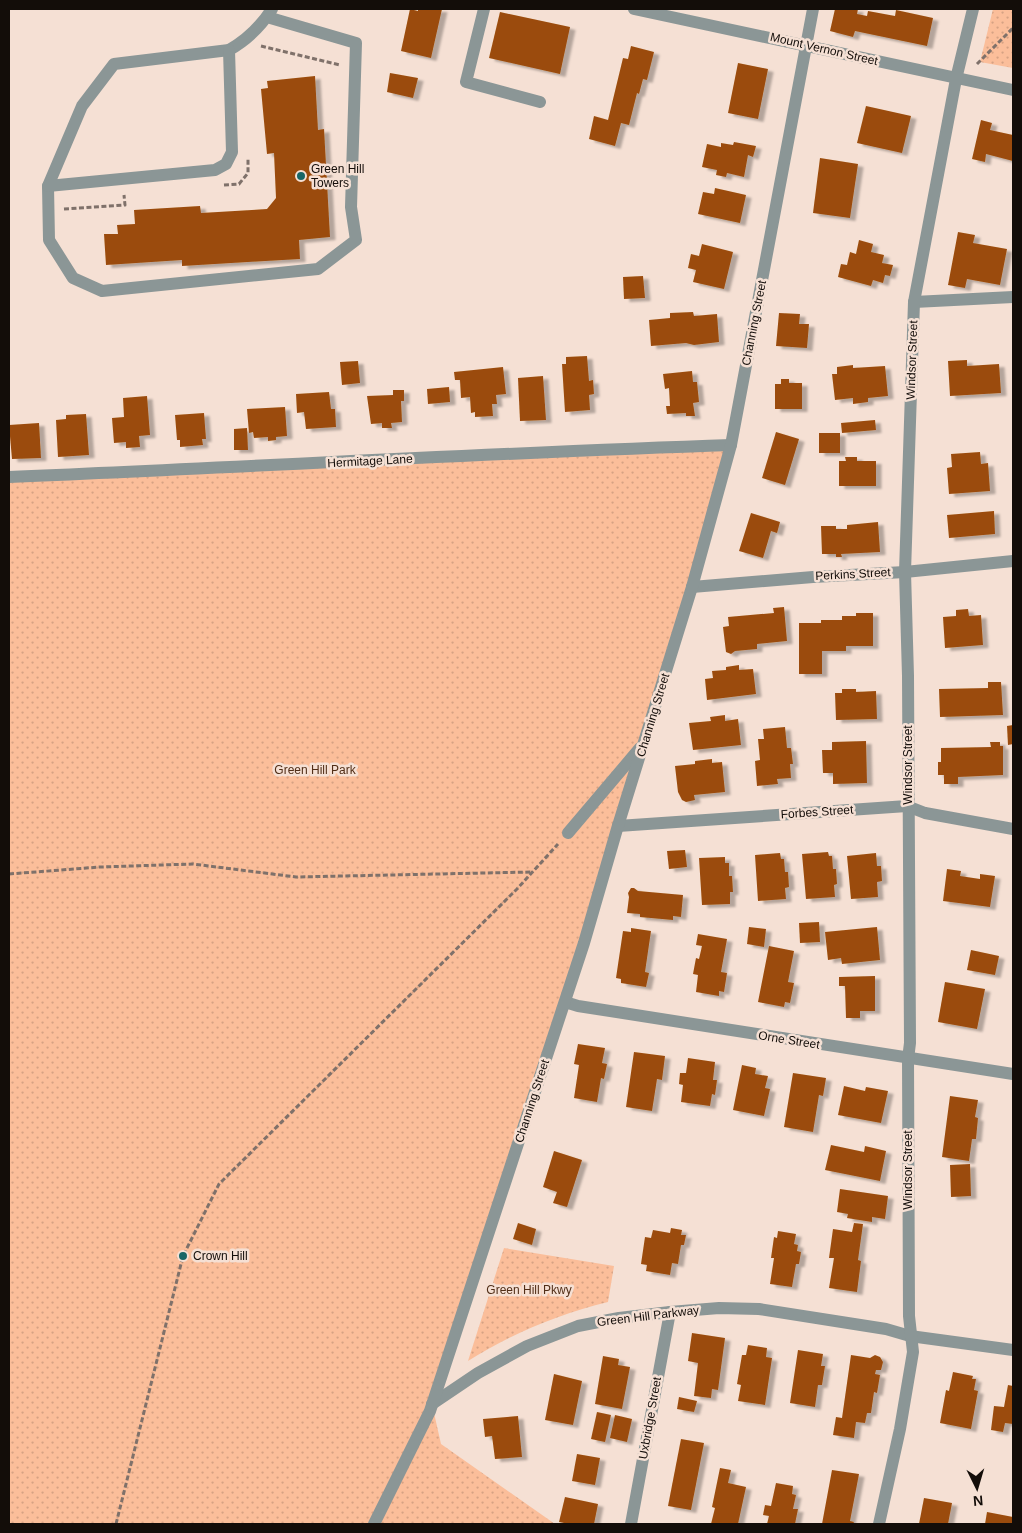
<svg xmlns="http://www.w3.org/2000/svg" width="1022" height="1533" viewBox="0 0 1022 1533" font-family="Helvetica,sans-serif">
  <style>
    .park { fill: url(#park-dots) }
    .building { fill: #9b4c0a; filter: url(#shadow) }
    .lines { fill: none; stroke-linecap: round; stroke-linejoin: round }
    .path { stroke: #7f716a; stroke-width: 3; stroke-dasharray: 5 2.5; stroke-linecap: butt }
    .minor { stroke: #8b9696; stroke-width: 12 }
    .poi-dot { fill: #176667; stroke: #f5e0d4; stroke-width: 2 }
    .labels { text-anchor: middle; stroke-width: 5; stroke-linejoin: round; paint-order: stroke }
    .street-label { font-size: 12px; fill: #130d09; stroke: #f5e0d4 }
    .poi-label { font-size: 12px; fill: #130d09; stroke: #f5e0d4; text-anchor: start }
    .park-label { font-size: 12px; fill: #512e17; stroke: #f5e0d4 }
  </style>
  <defs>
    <pattern id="park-dots" width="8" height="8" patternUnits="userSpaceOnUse" patternTransform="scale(1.25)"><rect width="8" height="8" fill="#fbbe9a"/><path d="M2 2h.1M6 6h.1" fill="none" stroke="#d6a283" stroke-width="1.8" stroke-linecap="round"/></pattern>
    <filter id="shadow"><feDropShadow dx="5.5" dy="3" stdDeviation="1" flood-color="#0004"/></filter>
  </defs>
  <rect width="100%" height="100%" fill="#f5e0d4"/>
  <g class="park">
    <path d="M993,9H1013V68L980,62Z"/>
    <path d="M731,445L692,587L432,1404L441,1444L555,1524H9V477Z"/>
    <path d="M504,1248L614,1266L608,1302C559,1314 511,1334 468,1361Z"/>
  </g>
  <g class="building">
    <path d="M410,9L418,11V9H442L431,58L401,51Z"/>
    <path d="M835,9H858L857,14L867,16L868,11L895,16L896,10L933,18L927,46L855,31L853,37L830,31Z"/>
    <path d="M500,12L570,27L560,74L489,58Z"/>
    <path d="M631,46L654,52L647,80L643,79L639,94L637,93L629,125L621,123L615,146L589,139L594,116L608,120L623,58L628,59Z"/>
    <path d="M738,63L768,69L758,119L728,113Z"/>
    <path d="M390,73L418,78L413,98L387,92Z"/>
    <path d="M315,76L318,130L324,129L330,237L299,240L300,259L182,266V260L106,265L104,234H118L117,225L135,224L134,210L200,206L201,213L267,209L276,198L274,153L267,154L261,89L268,88L267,81Z"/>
    <path d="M866,106L911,116L902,153L857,143Z"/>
    <path d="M981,120L992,123L990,130L1013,135V161L986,154L985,162L972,159Z"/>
    <path d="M734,142L756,146L753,157L748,155L744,177L727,173L726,177L716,175L717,170L702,167L707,144L721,147V143L733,145Z"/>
    <path d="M820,158L858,164L850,218L813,213Z"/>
    <path d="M715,188L746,195L740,223L698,214L703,192L714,194Z"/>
    <path d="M958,232L975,235L973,243L1007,249L1000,285L967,279L965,288L948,285Z"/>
    <path d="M859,240L873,244L871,252L884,255L882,263L893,265L890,276L885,275L883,283L873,280L871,286L838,277L841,264L847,265L850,252L856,254Z"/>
    <path d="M702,244L733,252L724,289L693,282L696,270L688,268L691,254L699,256Z"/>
    <path d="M643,276L645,298L624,299L623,277Z"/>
    <path d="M693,312L694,316L717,314L719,342L694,345L686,343L651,346L649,320L670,318V313Z"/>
    <path d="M779,313L800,314L799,324H809L807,348L776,346Z"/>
    <path d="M587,356L589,381L593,380L594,394L589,395L590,410L565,412L562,364H566V357Z"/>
    <path d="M967,360V366L999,364L1001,393L950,396L948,361Z"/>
    <path d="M358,361L360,383L342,385L340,362Z"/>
    <path d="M853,365V368L885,366L888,396L868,398V402L853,404V398L835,400L832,374H837V367Z"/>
    <path d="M503,367L506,394L496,395L497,404H492L493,416L475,417V412L471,413L470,397L461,398L460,380H455L454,372Z"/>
    <path d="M692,371L693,382H697L699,402L693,403L695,416H686V413L667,414L666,406H670L669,388L665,389L663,374Z"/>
    <path d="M543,376L546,420L520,421L518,378Z"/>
    <path d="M781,379H789V383H802V409H775V384H781Z"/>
    <path d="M449,387L450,402L428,404L427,389Z"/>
    <path d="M393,390H404V401H401L402,422L391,423L392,428H382V423L371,424L367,396L393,395Z"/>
    <path d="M329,392L331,409H335L336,427L306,429L304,412L297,413L296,394Z"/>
    <path d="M147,396L150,435L139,436L140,447L126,448V442L114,443L112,418L124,417L123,398Z"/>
    <path d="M285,407L287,436L276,437V440L268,441V437L254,438L253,432L249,433L247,409Z"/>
    <path d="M204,413L206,439H202L203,445L180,447V440H177L175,415Z"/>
    <path d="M86,414L89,455L58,457L56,420L66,419V415Z"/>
    <path d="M875,420L876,430L842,433L841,423Z"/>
    <path d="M39,423L41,458L12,459L9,425Z"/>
    <path d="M247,428L248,450H234V429Z"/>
    <path d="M776,432L799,439L785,485L762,478Z"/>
    <rect x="819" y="433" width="21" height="20"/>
    <path d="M980,452L981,464L988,463L990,491L949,494L947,468L952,467L951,454Z"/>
    <path d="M845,457H857V461H876V486H839V461H846Z"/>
    <path d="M994,511L995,534L949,538L947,515Z"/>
    <path d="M751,513L780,522L777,533L771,531L763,558L739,551Z"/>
    <path d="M878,522L880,552L841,554L842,557H836V554H822L821,526H836V529H847V525Z"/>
    <path d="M784,607L787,641L757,644V649L735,651L731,654L726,652L723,627L729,626L728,617L774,613L773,608Z"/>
    <path d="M968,609L969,616L981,615L983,645L945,648L943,617L956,616V610Z"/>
    <path d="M856,613H873V646H846V651H822V674H799V623H821V620H842V616H856Z"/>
    <path d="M739,665V670L753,669L756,694L707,700L705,679L713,678L712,671L726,670V667Z"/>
    <path d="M988,682H1001L1003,715L940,717L939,689L988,688Z"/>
    <path d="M842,689H856V692L876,691L877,719L836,720L835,693H842Z"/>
    <path d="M725,715V721L738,719L741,745L693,750L689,723L711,721L710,717Z"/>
    <path d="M1013,725V744L1008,745L1007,726Z"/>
    <path d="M785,727L787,748H791L793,764H790L791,778L777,779L778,784L757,786L755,761L760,760L758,739H764L763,729Z"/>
    <path d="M866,741L867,783L833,784V773H823L822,750H832V742Z"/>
    <path d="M990,742H1000V746H1003V775L958,777V784H944V775H938V762H941V748L991,747Z"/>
    <path d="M712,759V763L722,762L725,792L694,795L695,800L686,802L682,800L678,792L675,766L695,764V761Z"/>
    <path d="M685,850L687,867L669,869L667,851Z"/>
    <path d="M828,852L829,856H832L833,869H836L837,884L834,885L835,897L806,899L802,854Z"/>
    <path d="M780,853L781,859H784L785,872H788L789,887L785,888L786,899L758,901L755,855Z"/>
    <path d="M876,853L877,866H881L882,881L877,882L878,897L851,899L847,856Z"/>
    <path d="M725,857V863H729V876H732L733,892H730V904L702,905L699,858Z"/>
    <path d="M947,869L961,871L960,876L980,879V874L995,876L990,907L943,901Z"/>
    <path d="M631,888H634L638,891L683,895L681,917L673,916V920L640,917V914L627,913L629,897L628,893Z"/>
    <path d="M819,922L820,942L800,943L799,923Z"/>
    <path d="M749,927L766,929L764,947L747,944Z"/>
    <path d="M877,927L880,960L842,964L841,958L828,960L825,932Z"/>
    <path d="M631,928L651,931L645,972L649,973L646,987L621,983V979L616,978L623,931L631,932Z"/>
    <path d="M698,934L727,939L721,972L727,973L724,992L719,991V996L696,992L698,975L693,974L696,958L699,959L702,946L696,945Z"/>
    <path d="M769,946L794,951L788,982L794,983L790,1003L785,1002L784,1007L758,1002Z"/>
    <path d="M971,950L999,956L995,975L967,970Z"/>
    <path d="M875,976V1011H860V1018H846L845,986H839V977Z"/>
    <path d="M945,982L985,989L977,1029L938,1022Z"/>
    <path d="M578,1044L605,1048L602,1063L607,1064L604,1079L601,1078L597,1102L574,1098L579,1065L574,1064Z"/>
    <path d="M634,1052L665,1056L662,1080L657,1079L652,1111L626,1107Z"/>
    <path d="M688,1058L715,1062L713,1080H717L715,1095L712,1094L710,1106L681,1102L683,1085L679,1084L680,1073H686Z"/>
    <path d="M742,1065L756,1068L755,1074L768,1076L765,1088L770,1089L764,1116L733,1110Z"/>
    <path d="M793,1073L826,1078L823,1096L819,1095L813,1132L784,1127Z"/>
    <path d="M844,1086L865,1091L866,1087L888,1091L881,1123L838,1115Z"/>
    <path d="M950,1096L978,1100L975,1117L978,1118L976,1139H972L969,1161L942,1157Z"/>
    <path d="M831,1145L864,1152L865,1146L886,1151L880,1181L825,1170Z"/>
    <path d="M554,1151L582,1160L567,1207L553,1203L557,1192L543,1187Z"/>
    <path d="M970,1164L971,1196L951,1197L950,1165Z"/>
    <path d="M840,1189L888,1196L885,1219L872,1217V1222L847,1218L848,1214L837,1212Z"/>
    <path d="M518,1223L536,1229L532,1245L513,1239Z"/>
    <path d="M854,1223L863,1224L858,1260L861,1261L857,1292L829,1288L834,1258H829L833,1229L852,1232Z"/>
    <path d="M671,1228L682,1230L681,1235H686L684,1245H681L678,1264L672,1263L670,1275L646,1271L647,1265L641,1264L645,1237L651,1238L653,1230L670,1233Z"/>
    <path d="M778,1231L796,1234L794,1244L798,1245L797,1251L801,1252L799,1264H796L792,1287L770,1284L774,1258H771L774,1237L777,1238Z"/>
    <path d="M692,1333L725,1338L718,1390L712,1389L711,1398L694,1396L698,1363L688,1361Z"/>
    <path d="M748,1345L767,1348L766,1357L772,1358L765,1405L738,1401L741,1385L737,1384L742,1355H746Z"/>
    <path d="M798,1350L823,1354L821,1366H825L822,1385H818L815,1407L790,1403Z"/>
    <path d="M851,1355L870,1358L875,1355L880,1357L883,1362L881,1370H876L875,1374L880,1375L877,1393L874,1392L871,1413H867L865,1423L856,1422L854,1438L833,1435L836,1417L842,1418Z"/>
    <path d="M603,1356L619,1359L618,1365L630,1367L622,1409L595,1404Z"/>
    <path d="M953,1372L973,1376L972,1379H976L974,1390L978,1391L971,1429L940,1423L946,1390L949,1391Z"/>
    <path d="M554,1374L582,1381L573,1425L545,1420Z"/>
    <path d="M1008,1385L1013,1386V1424L1005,1423L1003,1432L991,1430L994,1406L1004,1407Z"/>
    <path d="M679,1397L697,1401L694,1412L677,1409Z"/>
    <path d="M597,1412L611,1415L605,1442L591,1439Z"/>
    <path d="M615,1415L632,1419L627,1442L610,1438Z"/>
    <path d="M518,1416L522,1457L495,1459L492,1436L485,1437L483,1419Z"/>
    <path d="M681,1439L704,1443L691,1510L668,1506Z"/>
    <path d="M577,1454L600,1458L595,1485L572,1481Z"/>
    <path d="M720,1468L731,1470L728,1483L746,1487L738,1524H711L715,1508L712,1507Z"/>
    <path d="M832,1470L859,1474L850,1521L854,1522L853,1524H822Z"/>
    <path d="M776,1483L793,1486L792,1494L796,1495L793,1509H798L795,1524H767L769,1516L763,1515L765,1505L771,1506Z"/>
    <path d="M565,1497L598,1504L594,1524H569L559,1522Z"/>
    <path d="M924,1498L952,1503L948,1524H919Z"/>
    <path d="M987,1512L1013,1517V1524H985Z"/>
  </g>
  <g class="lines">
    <g class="path">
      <path d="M261,46L340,65"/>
      <path d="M977,64L1013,28"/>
      <path d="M224,185L239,184L248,173V158"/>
      <path d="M64,209L125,205L124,195"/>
      <path d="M9,874L100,867L193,864L296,877L532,872"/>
      <path d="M116,1524L183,1256L219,1184L517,889L558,844"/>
    </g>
    <g class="minor">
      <path d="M484,9L466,82L540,102"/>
      <path d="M634,9L1013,90"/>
      <path d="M267,17L356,43L351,207L356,240L318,269L102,291L73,278L49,240L48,186L82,106L114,64L229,50C247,40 261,26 272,9"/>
      <path d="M48,186L215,170L226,164L232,152L229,50"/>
      <path d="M914,302L1013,297"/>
      <path d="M9,477C250,467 490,453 731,445"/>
      <path d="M692,587L813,577L905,572L1013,561"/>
      <path d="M618,826L907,806L925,813L1013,829"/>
      <path d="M568,833L640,748"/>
      <path d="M565,1002L578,1006L1013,1074"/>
      <path d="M432,1404L478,1373L527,1346L578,1326L619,1318L670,1312L719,1308L759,1309L886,1329L910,1336L1013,1350"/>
      <path d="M374,1524L430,1411L584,943L617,829L692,587L731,445L813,9"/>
      <path d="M631,1524L670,1312"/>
      <path d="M879,1524L900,1429L913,1352L909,1316L908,1059L910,1043L908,676L905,572L914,302L956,79L973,9"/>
    </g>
  </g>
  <g class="poi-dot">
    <circle cx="301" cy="176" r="5"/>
    <circle cx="183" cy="1256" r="5"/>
  </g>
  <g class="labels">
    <g class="street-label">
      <text transform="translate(824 49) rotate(13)" y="4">Mount Vernon Street</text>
      <text transform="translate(754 323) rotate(-79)" y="4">Channing Street</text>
      <text transform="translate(912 360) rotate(-88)" y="4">Windsor Street</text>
      <text transform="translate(370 461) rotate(-3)" y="4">Hermitage Lane</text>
      <text transform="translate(853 574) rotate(-3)" y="4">Perkins Street</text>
      <text transform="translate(653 715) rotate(-73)" y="4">Channing Street</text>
      <text transform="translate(908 765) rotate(-90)" y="4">Windsor Street</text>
      <text transform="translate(817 812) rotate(-4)" y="4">Forbes Street</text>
      <text transform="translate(789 1040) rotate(9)" y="4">Orne Street</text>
      <text transform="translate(532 1101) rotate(-72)" y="4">Channing Street</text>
      <text transform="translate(908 1170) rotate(-90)" y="4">Windsor Street</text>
      <text transform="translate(648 1316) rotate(-7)" y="4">Green Hill Parkway</text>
      <text transform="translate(650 1418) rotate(-80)" y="4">Uxbridge Street</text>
    </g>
    <g class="poi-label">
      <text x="311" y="173">Green Hill<tspan x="311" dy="14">Towers</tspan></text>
      <text x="193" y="1260">Crown Hill</text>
    </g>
    <g class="park-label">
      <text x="315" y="774">Green Hill Park</text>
      <text x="529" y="1294">Green Hill Pkwy</text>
    </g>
  </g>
  <rect width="1022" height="1533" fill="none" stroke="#130d09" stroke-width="20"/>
  <g transform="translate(977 1488) rotate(175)" stroke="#f5e0d4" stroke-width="4" paint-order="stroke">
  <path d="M0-4L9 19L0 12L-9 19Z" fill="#130d09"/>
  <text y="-8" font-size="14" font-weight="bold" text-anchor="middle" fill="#130d09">N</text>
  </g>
</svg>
